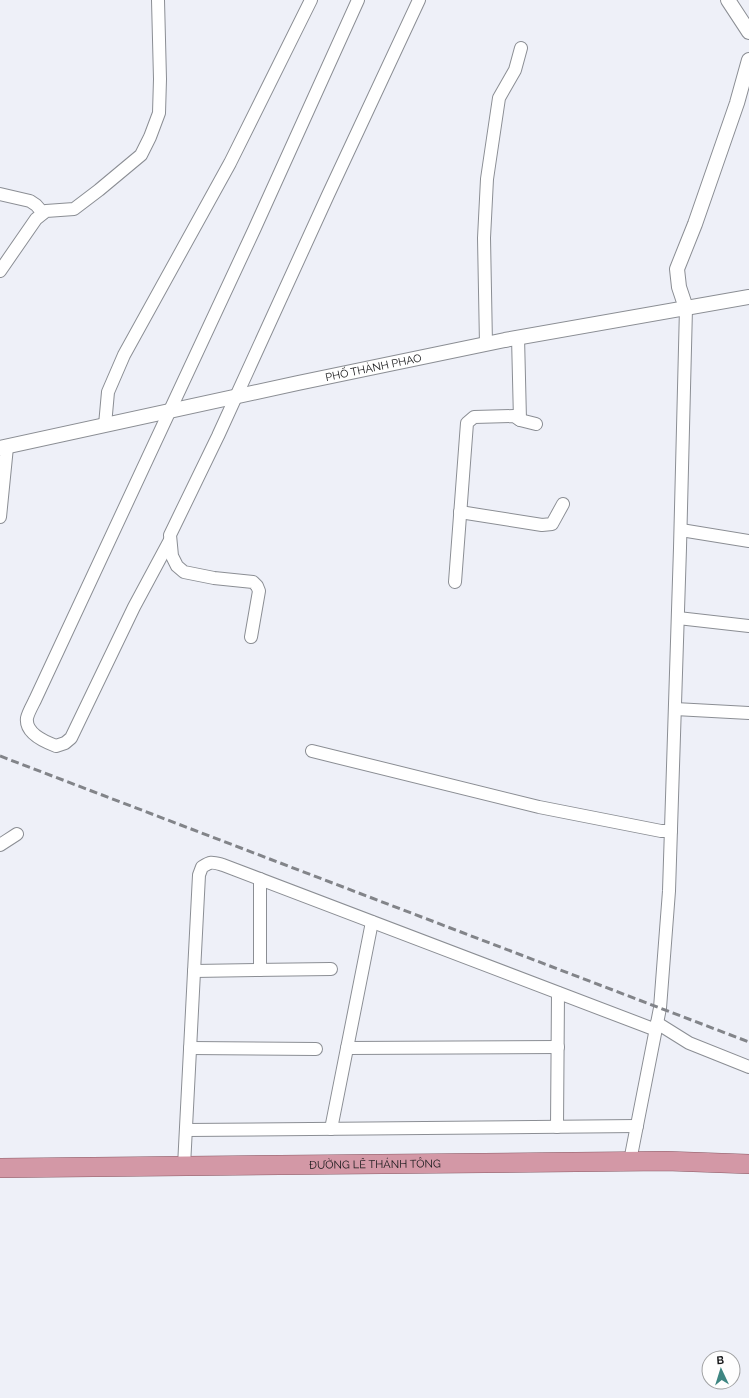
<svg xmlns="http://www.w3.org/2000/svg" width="749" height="1398" viewBox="0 0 749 1398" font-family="Raleway,sans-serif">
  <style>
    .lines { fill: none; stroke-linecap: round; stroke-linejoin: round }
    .minor-casing { stroke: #8b8e94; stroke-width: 14 }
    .tertiary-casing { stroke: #8b8e94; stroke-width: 16 }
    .trunk-casing { stroke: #895a65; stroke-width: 20 }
    .minor { stroke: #fff; stroke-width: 12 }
    .tertiary { stroke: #fff; stroke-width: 14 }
    .trunk { stroke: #d398a6; stroke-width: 19 }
    .rail { stroke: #828489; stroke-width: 3; stroke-dasharray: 8 4; stroke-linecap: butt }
    .labels { text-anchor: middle; stroke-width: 4; stroke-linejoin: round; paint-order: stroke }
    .street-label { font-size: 11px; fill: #141517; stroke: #fefefe }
  </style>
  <rect width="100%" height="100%" fill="#eef0f8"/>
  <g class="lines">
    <g class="minor-casing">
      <g id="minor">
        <path d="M0,194L30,201L36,205L43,213"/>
        <path d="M0,271L36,219L46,211L74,209L99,190L141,155L150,137L159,113L160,79L158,0"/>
        <path d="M518,337L520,420"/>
        <path d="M486,344L484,238L487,179L499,98L515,70L521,48"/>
        <path d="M105,425L108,392L124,355L230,163L311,0"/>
        <path d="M460,512L542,525L552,524L563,504"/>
        <path d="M0,517L7,447"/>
        <path d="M681,530L749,541"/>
        <path d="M170,540L134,607L71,738L65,743L56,746C45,742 25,733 27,718C28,713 32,706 35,700L254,230L358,0"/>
        <path d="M455,582L467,423L474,417L514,416L520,420L536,424"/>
        <path d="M678,618L749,626"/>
        <path d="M251,637L259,591L257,586L253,582L214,578L184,572L177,566L172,556L170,535L218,436L328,195L419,0"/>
        <path d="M675,709L749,713"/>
        <path d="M312,751L539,807L661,831H671"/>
        <path d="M0,845L17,834"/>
        <path d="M260,879V970"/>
        <path d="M194,971L331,969"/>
        <path d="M657,1023L689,1043L749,1067"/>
        <path d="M190,1048L316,1049"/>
        <path d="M347,1048L558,1047"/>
        <path d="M557,1127L558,993"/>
        <path d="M331,1129L372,922"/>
        <path d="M186,1130L637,1126"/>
        <path d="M630,1161L660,1008L669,891L680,548L686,308"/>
        <path d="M184,1166L199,875L202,867C211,861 212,862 223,865L656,1030"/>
      </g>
    </g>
    <g class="tertiary-casing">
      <g id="tertiary">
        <path d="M728,0L749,32"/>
        <path d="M686,308L679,287L677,269L695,224L737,103L749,60"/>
        <path id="s1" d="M0,448L298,383L505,340L749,297"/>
      </g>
    </g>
    <g class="trunk-casing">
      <g id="trunk">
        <path id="s2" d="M0,1168L666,1161L749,1164"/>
      </g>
    </g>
    <use href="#minor" class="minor"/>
    <use href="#tertiary" class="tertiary"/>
    <use href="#trunk" class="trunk"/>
    <path class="rail" d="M0,756L749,1042"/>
  </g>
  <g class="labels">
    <g class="street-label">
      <text dy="4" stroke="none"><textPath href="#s1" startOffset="382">PHỐ THÀNH PHAO</textPath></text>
      <text dy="4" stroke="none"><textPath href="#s2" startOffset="375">ĐƯỜNG LÊ THÁNH TÔNG</textPath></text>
    </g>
  </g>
  <g transform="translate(721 1370) rotate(356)"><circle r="19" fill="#fefefe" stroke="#a0a1a2"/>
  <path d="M0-3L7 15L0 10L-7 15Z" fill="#3e8682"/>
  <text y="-6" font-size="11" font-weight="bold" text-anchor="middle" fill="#141517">B</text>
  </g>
</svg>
